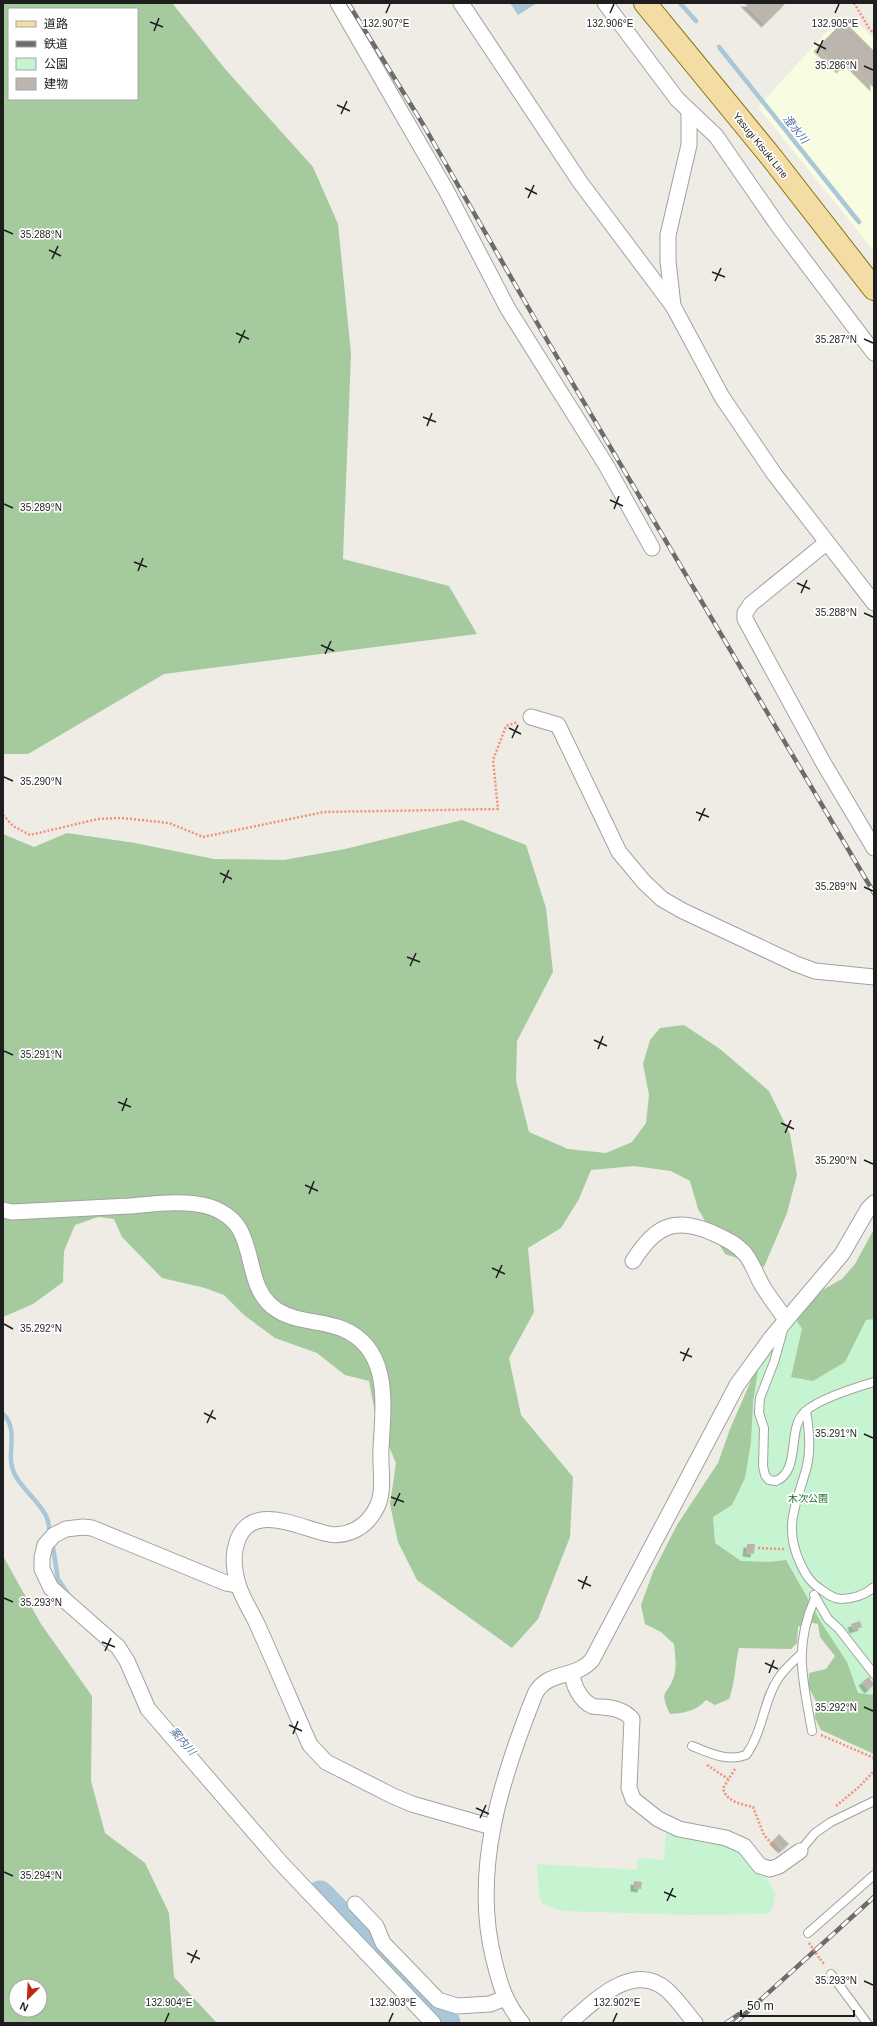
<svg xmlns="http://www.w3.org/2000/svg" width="877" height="2026" viewBox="0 0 877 2026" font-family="Arial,'Noto Sans JP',sans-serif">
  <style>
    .education { fill: #f8fce0 }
    .forest { fill: #a4ca9d; fill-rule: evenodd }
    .park { fill: #c6f4d0 }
    .water { fill: #a9c7d8 }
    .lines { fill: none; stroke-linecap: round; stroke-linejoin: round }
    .stream { stroke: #a9c7d8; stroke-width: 4.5 }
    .river { stroke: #a9c7d8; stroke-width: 27 }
    .building { fill: #bbb5ae; filter: url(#shadow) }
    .lane-casing { stroke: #a2a2a2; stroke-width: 10 }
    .street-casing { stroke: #a2a2a2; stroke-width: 17 }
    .primary-casing { stroke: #8b730d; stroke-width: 24 }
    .path { stroke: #ed9477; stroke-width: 2.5; stroke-dasharray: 2 2; stroke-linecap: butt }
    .lane { stroke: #fff; stroke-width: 8 }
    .street { stroke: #fff; stroke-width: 15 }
    .primary { stroke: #f3dda5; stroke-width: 22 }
    .rail-casing { stroke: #6c6c6c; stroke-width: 4.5 }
    .rail { stroke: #fff; stroke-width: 3; stroke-dasharray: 9; stroke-linecap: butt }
    .path-bridge { stroke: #ed9477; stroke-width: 2.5; stroke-dasharray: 2 2; stroke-linecap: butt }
    .ticks { fill: none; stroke: #1e1e1e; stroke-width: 1.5 }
    .labels { text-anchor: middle; stroke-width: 3.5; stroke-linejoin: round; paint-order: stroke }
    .street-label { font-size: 10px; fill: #1e1e1e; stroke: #fff }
    .park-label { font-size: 10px; fill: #15732a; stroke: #fff }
    .water-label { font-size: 11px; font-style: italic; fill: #5370a5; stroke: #fff }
    .ticks-label { font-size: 10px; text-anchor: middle; fill: #1e1e1e; stroke: #fff; stroke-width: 3.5; stroke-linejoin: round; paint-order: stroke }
  </style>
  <defs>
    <filter id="shadow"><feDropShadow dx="-3.5" dy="3.5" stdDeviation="0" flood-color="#0004"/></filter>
  </defs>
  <rect width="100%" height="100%" fill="#eeece5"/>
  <path class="education" d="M841,16L863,28L874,39V251L758,107Z"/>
  <g class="forest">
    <path d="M3,3H172L226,70L313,167L338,224L351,353L343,559L449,586L477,634L164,674L28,754H3ZM9,9H137V99H9Z"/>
    <path d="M462,820L526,845L546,908L553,972L517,1041L516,1081L529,1132L568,1149L606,1153L632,1142L646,1123L649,1095L643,1064L650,1040L660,1028L684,1025L720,1049L769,1091L790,1134L797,1175L787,1213L764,1267L725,1254L698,1209L690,1181L671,1171L634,1166L591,1170L579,1199L561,1228L528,1248L534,1312L509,1358L521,1415L573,1477L570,1537L538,1619L512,1648L417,1580L398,1542L390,1504L396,1463L375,1413L369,1381L345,1375L317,1353L275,1338L244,1315L224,1295L205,1288L162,1278L122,1237L114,1219L98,1217L75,1225L64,1251L63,1282L33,1304L3,1317V834L34,847L67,833L135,843L214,859L284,860L345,849Z"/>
    <path d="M874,1229V1754L821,1730L815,1718L816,1701L808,1686L809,1673L826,1669L835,1656L820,1637L818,1624L809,1622L798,1627L797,1643L791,1649L739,1648C735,1664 735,1684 729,1699L715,1705L706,1700C696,1711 685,1713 670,1714C658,1689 668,1696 674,1676C677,1666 675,1655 674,1644L661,1632L645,1624L641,1605L653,1572L677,1525L718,1463L730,1429L756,1369L817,1293L842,1279L855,1264Z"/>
    <path d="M3,1556L41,1624L92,1696L91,1781L105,1833L145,1863L169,1913L174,1977L217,2023H3ZM16,1986H40V2010H16Z"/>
  </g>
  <g class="park">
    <path d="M796,1319L802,1329L791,1377L813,1381L845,1362L866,1320L874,1319V1695L858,1693L847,1662L821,1622L786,1560L770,1562L741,1561L715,1543L713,1517L732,1505L745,1478L751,1442L753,1402L758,1370Z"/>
    <path d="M666,1830L740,1849L769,1881L775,1894L772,1910L767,1914L690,1915L563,1911L542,1904L539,1895L537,1864L637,1870L638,1858L664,1860Z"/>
  </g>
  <path class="water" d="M510,3H537L518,15Z"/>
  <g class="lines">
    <g class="stream">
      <path d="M680,3L696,21"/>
      <path d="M719,47L859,222"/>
      <path d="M3,1414C20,1430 5,1454 14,1473C22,1490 41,1502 47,1518C49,1523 49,1529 50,1534"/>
      <path d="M52,1541L58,1579L68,1594"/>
    </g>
    <path class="river" d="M320,1894L447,2023"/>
  </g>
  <g class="building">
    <path d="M744,3H786L765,24Z"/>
    <path d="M844,21L874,51V88L848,62L840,70L817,48Z"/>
    <path d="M747,1544H755L754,1554L746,1553Z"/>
    <path d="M860,1621L862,1627L853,1630L851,1624Z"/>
    <path d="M869,1677L874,1685L868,1690L862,1682Z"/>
    <path d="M779,1834L789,1844L782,1850L773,1841Z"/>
    <path d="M634,1881L642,1882L641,1889L634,1888Z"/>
  </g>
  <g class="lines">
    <g class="lane-casing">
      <g id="lane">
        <path d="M784,1327L774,1362L760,1398L759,1413L764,1428L763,1466L765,1475L769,1480L776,1481C800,1471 788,1433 802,1415C812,1401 857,1387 874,1382"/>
        <path d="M806,1411C809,1428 811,1449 807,1466C797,1504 782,1525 801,1565C806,1575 810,1582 819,1588C826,1593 833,1599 841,1599C852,1599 865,1595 874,1587"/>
        <path d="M814,1595L828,1619L839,1629L874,1674"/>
        <path d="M812,1731C803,1680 793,1648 815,1598"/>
        <path d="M692,1746C710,1753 727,1762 746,1755C764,1730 763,1701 778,1679C784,1669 793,1662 801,1654"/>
        <path d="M800,1851L815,1833L831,1822L874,1801"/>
        <path d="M808,1933L874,1875"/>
        <path d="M831,1974L867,2023"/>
      </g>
    </g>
    <g class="street-casing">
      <g id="street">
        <path d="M338,3L446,190L508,309L606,465L652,548"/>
        <path d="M461,3L580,182L673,306L722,397L775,475L874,603"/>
        <path d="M605,3L677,99L716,136L779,227L874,353"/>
        <path d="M673,306L668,261V235L689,145V112"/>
        <path d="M826,543L751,604L745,613V619L824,764L874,848"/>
        <path d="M531,717L558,725L619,852L644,882L662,899L683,911L796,964L815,971L874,977"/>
        <path d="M3,1210L12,1212C51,1210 90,1208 129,1206C155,1204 183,1200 207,1206C221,1210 235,1219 241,1232C254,1258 250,1293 277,1310C297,1323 322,1320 343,1329C392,1350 383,1406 381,1449C380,1464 383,1479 381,1493C380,1502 375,1512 369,1519C360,1530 343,1537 329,1534C298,1528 245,1497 235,1550C233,1560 235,1575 238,1584C242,1598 251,1611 257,1624C275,1664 292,1704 310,1745L326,1762L393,1796L412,1804L492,1827"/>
        <path d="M633,1261C655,1226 674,1216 713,1233C726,1239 737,1244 746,1255C753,1264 756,1275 762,1285C769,1297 778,1308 786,1320"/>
        <path d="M238,1585L226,1583L92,1528L83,1527L66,1529L54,1535L45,1545L42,1558V1569L51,1588L118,1647L127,1661L148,1709L281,1863L433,2023"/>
        <path d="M572,1673C573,1685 580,1700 592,1706C595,1707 599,1707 602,1707C614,1708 624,1710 632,1719L629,1788L633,1799L658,1819L679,1829L726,1838L744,1846L760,1866L770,1869L779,1866L800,1851"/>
        <path d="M355,1904L376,1926L383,1943L438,2000L457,2006L490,2004L505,1998"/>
        <path d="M522,2023C505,2002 500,1985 494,1960C471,1870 502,1777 535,1694C547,1670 576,1679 592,1660L737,1385L771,1338L842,1254L868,1209L874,1203"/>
        <path d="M569,2023C594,2002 633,1960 667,1990C677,1999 686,2012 695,2023"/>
      </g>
    </g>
    <g class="primary-casing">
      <path id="primary" d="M645,3L772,158L874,289"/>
    </g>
    <g class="path">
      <path d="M854,3L869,28L874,34"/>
      <path d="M3,815L13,826L30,835L98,819L122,818L169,823L203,837L324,812L498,809L493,760L506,726L518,722"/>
      <path d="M758,1548L784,1549"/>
      <path d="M821,1735L874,1758"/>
      <path d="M707,1765L728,1779"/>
      <path d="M735,1769L723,1788C726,1802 741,1804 753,1807L764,1835L777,1850"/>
      <path d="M836,1806L860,1786L874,1771"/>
      <path d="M820,1959L825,1965"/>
    </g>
    <use href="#lane" class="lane"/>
    <use href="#street" class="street"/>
    <use href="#primary" class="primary"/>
    <g class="rail-casing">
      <g id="rail">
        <path d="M348,3L424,126L547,340L874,893"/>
        <path d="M726,2023L739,2014"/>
        <path d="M735,2023L874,1897"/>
      </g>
    </g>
    <use href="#rail" class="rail"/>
    <path class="path-bridge" d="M809,1943L820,1959"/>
  </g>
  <path class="ticks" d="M386,13L390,4M610,13L614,4M835,13L839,4M150,22L163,27M154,31L159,18M814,43L826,49M817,53L823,40M864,66L873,70M337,105L350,111M341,114L347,101M525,188L537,194M528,198L534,185M4,230L13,234M49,250L61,256M52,259L58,246M712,272L725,277M715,281L721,268M236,333L249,339M864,339L873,343M239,343L245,330M423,417L436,422M427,426L432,413M610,500L623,506M4,504L13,508M614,509L619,496M134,562L147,567M138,571L143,558M797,583L810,589M801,593L807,580M864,613L873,617M321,645L334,651M325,654L331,641M509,728L521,734M512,738L518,725M4,777L13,781M696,812L709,817M699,821L705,808M220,873L232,879M223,883L229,870M864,887L873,891M407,957L420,962M410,966L416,953M594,1040L607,1046M598,1049L603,1036M4,1051L13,1055M118,1102L131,1107M122,1111L127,1098M781,1123L794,1129M785,1133L791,1120M864,1160L873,1164M305,1185L318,1191M309,1194L314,1181M492,1268L505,1274M496,1278L502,1265M4,1324L13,1329M680,1352L692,1357M683,1361L689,1348M204,1413L216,1419M207,1423L213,1410M864,1434L873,1438M391,1497L404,1502M394,1506L400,1493M578,1580L591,1586M582,1589L587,1576M4,1598L13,1602M102,1642L115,1647M105,1651L111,1638M765,1663L778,1669M769,1673L774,1660M864,1707L873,1711M289,1725L302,1731M293,1734L298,1721M476,1808L489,1814M480,1818L486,1805M4,1872L13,1876M664,1892L676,1897M667,1901L673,1888M187,1953L200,1959M191,1963L197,1950M864,1981L873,1985M165,2022L169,2013M389,2022L393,2013M613,2022L617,2013"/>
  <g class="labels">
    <g class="street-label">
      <text transform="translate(761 145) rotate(51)" y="4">Yasugi Kisuki Line</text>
    </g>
    <g class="park-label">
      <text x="808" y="1502">木次公園</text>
    </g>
    <g class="water-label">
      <text transform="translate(796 129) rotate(51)" y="4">澄水川</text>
      <text transform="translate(183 1741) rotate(49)" y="4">案内川</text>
    </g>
  </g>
  <g class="ticks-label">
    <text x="386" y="27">132.907°E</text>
    <text x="610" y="27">132.906°E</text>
    <text x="835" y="27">132.905°E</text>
    <text x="836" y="69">35.286°N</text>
    <text x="41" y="238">35.288°N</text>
    <text x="836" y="343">35.287°N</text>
    <text x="41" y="511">35.289°N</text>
    <text x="836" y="616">35.288°N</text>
    <text x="41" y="785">35.290°N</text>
    <text x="836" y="890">35.289°N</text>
    <text x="41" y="1058">35.291°N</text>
    <text x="836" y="1164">35.290°N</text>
    <text x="41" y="1332">35.292°N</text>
    <text x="836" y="1437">35.291°N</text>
    <text x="41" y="1606">35.293°N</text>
    <text x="836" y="1711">35.292°N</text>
    <text x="41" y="1879">35.294°N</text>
    <text x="836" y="1984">35.293°N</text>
    <text x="169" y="2006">132.904°E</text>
    <text x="393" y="2006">132.903°E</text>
    <text x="617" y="2006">132.902°E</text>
  </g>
  <rect width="877" height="2026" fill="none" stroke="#1e1e1e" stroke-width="8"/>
  <rect x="8" y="8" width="130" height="92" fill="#ffffff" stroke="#a5a5a5"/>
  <rect x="16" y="21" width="20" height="6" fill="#f3dda5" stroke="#a5a5a5"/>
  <text x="44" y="28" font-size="12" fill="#1e1e1e">道路</text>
  <rect x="16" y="41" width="20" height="6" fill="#6c6c6c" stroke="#a5a5a5"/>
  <text x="44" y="48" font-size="12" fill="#1e1e1e">鉄道</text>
  <rect x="16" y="58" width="20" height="12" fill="#c6f4d0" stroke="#a5a5a5"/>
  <text x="44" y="68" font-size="12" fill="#1e1e1e">公園</text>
  <rect x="16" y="78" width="20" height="12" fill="#bbb5ae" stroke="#a5a5a5"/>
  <text x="44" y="88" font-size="12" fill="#1e1e1e">建物</text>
  <g transform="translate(28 1998) rotate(204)"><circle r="19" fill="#ffffff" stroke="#a5a5a5"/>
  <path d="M0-3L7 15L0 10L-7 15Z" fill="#ba2a12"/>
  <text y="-6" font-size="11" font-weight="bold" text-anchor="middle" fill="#1e1e1e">N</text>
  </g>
  <path d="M741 2010v6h113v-6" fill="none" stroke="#1e1e1e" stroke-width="2"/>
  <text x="747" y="2010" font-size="12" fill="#1e1e1e" stroke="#ffffff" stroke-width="3" paint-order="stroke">50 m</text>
</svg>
